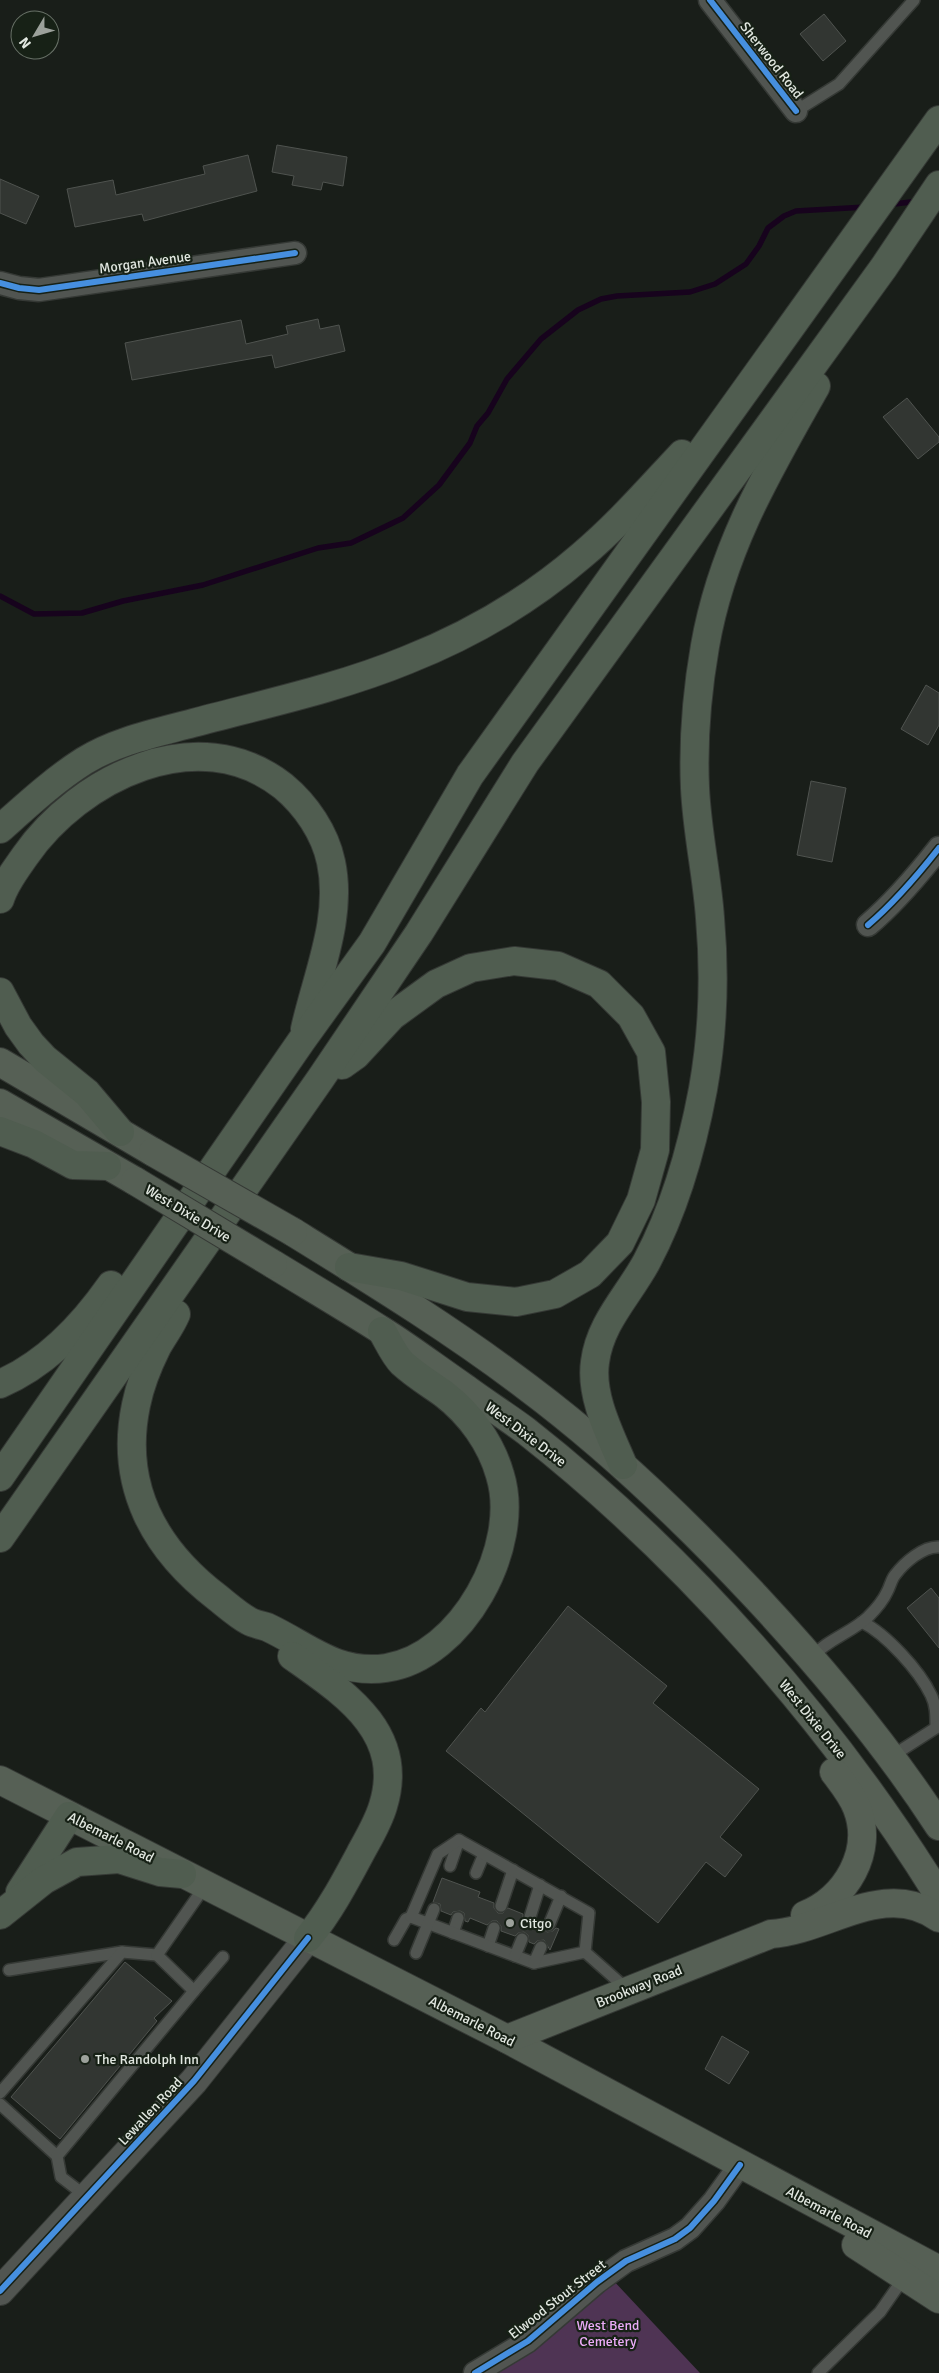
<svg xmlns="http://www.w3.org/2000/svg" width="939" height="2373" viewBox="0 0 939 2373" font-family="Signika,sans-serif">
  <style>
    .green { fill: #4f3454 }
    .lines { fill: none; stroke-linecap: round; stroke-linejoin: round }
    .stream { stroke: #17031d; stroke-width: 5.5 }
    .building { fill: #323632; stroke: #4f534f }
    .service-casing { stroke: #353935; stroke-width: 14 }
    .minor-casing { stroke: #353935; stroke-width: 25 }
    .tertiary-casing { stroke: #353935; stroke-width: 30 }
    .primary-casing { stroke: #353935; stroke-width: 30 }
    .motorway-casing { stroke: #353935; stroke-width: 30 }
    .service { stroke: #515551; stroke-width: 11 }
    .minor { stroke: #515551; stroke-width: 22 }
    .tertiary { stroke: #515551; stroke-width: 28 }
    .primary { stroke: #566055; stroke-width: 28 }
    .motorway { stroke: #505d50; stroke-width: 28 }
    .primary-bridge-casing { stroke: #353935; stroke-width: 30; stroke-linecap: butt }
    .primary-bridge { stroke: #566055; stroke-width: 28 }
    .cycleway-casing { stroke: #172116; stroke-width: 9 }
    .cycleway { stroke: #468fdf; stroke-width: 6 }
    .poi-dot { fill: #9ca19b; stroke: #172116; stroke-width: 2 }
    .labels { text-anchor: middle; stroke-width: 4.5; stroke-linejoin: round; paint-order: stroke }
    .street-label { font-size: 14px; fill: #e2e8e1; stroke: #172116 }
    .poi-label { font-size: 14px; fill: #e2e8e1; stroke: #172116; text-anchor: start }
    .park-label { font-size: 14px; fill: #eaabf7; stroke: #172116 }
  </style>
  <rect width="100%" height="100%" fill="#191e19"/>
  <path class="green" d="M611,2278L700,2373H491Z"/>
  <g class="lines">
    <g class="stream">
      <path d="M887,205L918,201"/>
      <path d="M0,596L34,614L82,613L123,601L203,585L318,548L351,543L403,518L439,485L470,443L477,426L488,413L507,379L541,339L578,310L601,299L617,296L690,292L715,284L746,264L759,246L768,228L784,216L796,211L866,207"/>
    </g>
  </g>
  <g class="building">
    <path d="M824,14L846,41L823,61L800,34Z"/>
    <path d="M277,145L347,157L343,186L323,182L321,190L292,185L294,176L272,172Z"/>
    <path d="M248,155L257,191L144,221L142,214L75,227L67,189L113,180L116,195L205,174L203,166Z"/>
    <path d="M0,179L39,196L26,224L0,213Z"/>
    <path d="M318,319L320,329L339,325L345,351L275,368L272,355L132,380L125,343L241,320L246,344L288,334L286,326Z"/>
    <path d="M907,398L939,437V442L918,459L883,417Z"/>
    <path d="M926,685L939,693V725L928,745L901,729Z"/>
    <path d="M811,781L846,788L832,862L797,855Z"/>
    <path d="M931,1588L939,1598V1648L907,1608Z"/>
    <path d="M568,1606L667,1686L653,1703L759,1789L720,1837L742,1855L725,1877L706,1862L658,1923L446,1751L481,1708L485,1712Z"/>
    <path d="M442,1878L480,1892L478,1897L494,1903V1908L498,1913H503L508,1908L523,1914V1919L527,1924H532L537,1920L542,1922L543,1929L547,1932L553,1931L556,1928L559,1929L550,1950L544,1940L537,1941L534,1944L529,1942L528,1935L524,1932L518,1933L515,1936L501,1931V1926L497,1921H492L487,1925L470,1918L468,1922L465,1921L464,1913L460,1911L453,1912L451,1915L441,1911L440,1904L433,1902Z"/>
    <path d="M125,1962L172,2001L154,2018L157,2021L60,2139L11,2097Z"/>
    <path d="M722,2036L749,2052L729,2084L705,2069Z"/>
  </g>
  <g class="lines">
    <g class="service-casing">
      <g id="service">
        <path d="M796,111L839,84L914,0"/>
        <path d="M862,1622C886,1634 919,1670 931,1695C936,1705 936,1715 936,1726"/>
        <path d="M812,1657C828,1639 851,1633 868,1617C875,1610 883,1601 887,1592C890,1587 891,1580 895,1575C904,1563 923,1546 939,1547"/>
        <path d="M892,1756L939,1726"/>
        <path d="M450,1866L459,1840"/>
        <path d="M476,1873L484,1854"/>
        <path d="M501,1906L513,1870"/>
        <path d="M530,1917L540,1885"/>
        <path d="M549,1925L561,1896"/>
        <path d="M453,1933L458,1918"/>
        <path d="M394,1940L406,1919L411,1917"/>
        <path d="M488,1946L494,1928"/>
        <path d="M585,1952L534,1963L411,1917L438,1854L459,1840L589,1913L585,1952L628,1990"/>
        <path d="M416,1953L434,1909"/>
        <path d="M515,1956L522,1939"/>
        <path d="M534,1963L541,1947"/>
        <path d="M9,1970L122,1952"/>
        <path d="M194,1991L223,1957"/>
        <path d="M0,2093L122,1952L157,1955"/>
        <path d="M0,2104L57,2156"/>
        <path d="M87,2197L61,2177L57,2156L194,1991L157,1955L205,1886"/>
        <path d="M818,2373L880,2312L905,2276"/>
      </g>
    </g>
    <g class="minor-casing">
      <g id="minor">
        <path d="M710,0L796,111"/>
        <path d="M0,283L19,288L39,290L295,253"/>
        <path d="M868,925C895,902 917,876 939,848"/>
        <path d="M475,2373L528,2341L597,2282L626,2261L675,2239L690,2228L714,2201L740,2165"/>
      </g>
    </g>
    <g class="tertiary-casing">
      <path id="tertiary" d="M0,2291L194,2081L308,1938"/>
    </g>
    <g class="primary-casing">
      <g id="primary">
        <path d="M0,1062L153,1152"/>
        <path d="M0,1103L135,1181"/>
        <path d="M293,1232C372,1281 452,1330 527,1387C610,1449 685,1521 756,1597C823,1669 886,1744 939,1826"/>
        <path d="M273,1264C309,1286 345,1307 381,1330C410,1348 437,1369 465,1388C485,1403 506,1416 526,1431C685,1556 833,1724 939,1896"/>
        <path d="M0,1780L507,2039L939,2270"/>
        <path d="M805,1915C846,1898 874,1852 857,1808C852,1795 843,1784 834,1772"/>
        <path d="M507,2039L771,1934C826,1931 885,1878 939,1918"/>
        <path d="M856,2245L939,2299"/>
      </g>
    </g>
    <g class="motorway-casing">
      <g id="motorway">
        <path d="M0,829C26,806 54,780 84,761C116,741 156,733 193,723C264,704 339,688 407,660C470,635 530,600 581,556C618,525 650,488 682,454"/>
        <path d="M0,899C5,883 16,869 25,856C79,778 198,719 283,786C306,805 325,833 331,862C343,918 317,975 305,1029"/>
        <path d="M0,992L18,1026L31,1044L45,1059L87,1093L120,1132"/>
        <path d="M342,1065L356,1055L392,1016L436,984L471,968L514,961L558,966L599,984L631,1016L651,1052L656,1102L655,1150L641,1200L620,1243L590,1274L555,1294L516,1302L467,1297L401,1276L349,1267"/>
        <path d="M0,1131L34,1144L73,1165L107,1166"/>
        <path d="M176,1314C171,1326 163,1336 157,1347C148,1365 140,1385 136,1405C119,1486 155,1550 218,1598C228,1606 238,1615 249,1621C254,1624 261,1625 267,1627C308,1646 336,1675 386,1668C462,1657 522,1546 500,1475C491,1443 470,1414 444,1394C430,1384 415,1375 402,1363C394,1355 388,1341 382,1331"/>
        <path d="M0,1384C46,1364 83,1325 111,1285"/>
        <path d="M623,1465C610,1434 590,1396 595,1362C600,1322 629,1295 647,1261C675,1208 692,1148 703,1089C713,1033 715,975 710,918C707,875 697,832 695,788C693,742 697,692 705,646C722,548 768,471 816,386"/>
        <path d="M0,1477L302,1040L372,943L470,775L939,120"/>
        <path d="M0,1538L321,1078L419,933L525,763L884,267L939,185"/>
        <path d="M292,1656C344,1693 406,1732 383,1806C378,1823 368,1839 360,1854C344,1884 329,1912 308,1938"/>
        <path d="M20,1892L69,1816"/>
        <path d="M0,1915L44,1880L77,1862L119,1859L160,1872L182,1874"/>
      </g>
    </g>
    <use href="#service" class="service"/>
    <use href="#minor" class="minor"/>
    <use href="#tertiary" class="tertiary"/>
    <use href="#primary" class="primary"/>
    <use href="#motorway" class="motorway"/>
    <g class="primary-bridge-casing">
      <g id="primary-bridge">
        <path d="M153,1152L293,1232"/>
        <path d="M135,1181L273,1264"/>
      </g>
    </g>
    <use href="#primary-bridge" class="primary-bridge"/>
    <g class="cycleway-casing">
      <g id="cycleway">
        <path d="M710,0L796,111"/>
        <path d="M0,283L19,288L39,290L295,253"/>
        <path d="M868,925C895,902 917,876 939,848"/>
        <path d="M0,2291L194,2081L308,1938"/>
        <path d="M475,2373L528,2341L597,2282L626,2261L675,2239L690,2228L714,2201L740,2165"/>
      </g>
    </g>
    <use href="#cycleway" class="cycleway"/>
  </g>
  <g class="poi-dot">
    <circle cx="510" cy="1923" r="5"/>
    <circle cx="85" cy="2059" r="5"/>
  </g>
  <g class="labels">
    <g class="street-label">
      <text transform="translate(772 60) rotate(52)" y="5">Sherwood Road</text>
      <text transform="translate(145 262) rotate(-8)" y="5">Morgan Avenue</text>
      <text transform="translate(188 1213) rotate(31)" y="5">West Dixie Drive</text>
      <text transform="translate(526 1434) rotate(37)" y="5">West Dixie Drive</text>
      <text transform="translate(813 1719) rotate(51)" y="5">West Dixie Drive</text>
      <text transform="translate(111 1837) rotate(27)" y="5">Albemarle Road</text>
      <text transform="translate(639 1986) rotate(-22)" y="5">Brookway Road</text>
      <text transform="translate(472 2021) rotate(27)" y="5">Albemarle Road</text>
      <text transform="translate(150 2111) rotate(-47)" y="5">Lewallen Road</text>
      <text transform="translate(829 2212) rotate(28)" y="5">Albemarle Road</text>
      <text transform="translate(557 2299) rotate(-38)" y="5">Elwood Stout Street</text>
    </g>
    <g class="poi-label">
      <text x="520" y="1928">Citgo</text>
      <text x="95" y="2064">The Randolph Inn</text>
    </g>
    <g class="park-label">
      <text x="608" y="2330">West Bend<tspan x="608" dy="16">Cemetery</tspan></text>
    </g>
  </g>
  <g transform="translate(35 35) rotate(232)"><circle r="24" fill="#172116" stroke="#687167"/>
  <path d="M0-4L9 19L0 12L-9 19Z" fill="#9ca19b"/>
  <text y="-8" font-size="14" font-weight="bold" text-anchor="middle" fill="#e2e8e1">N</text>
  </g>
</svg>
